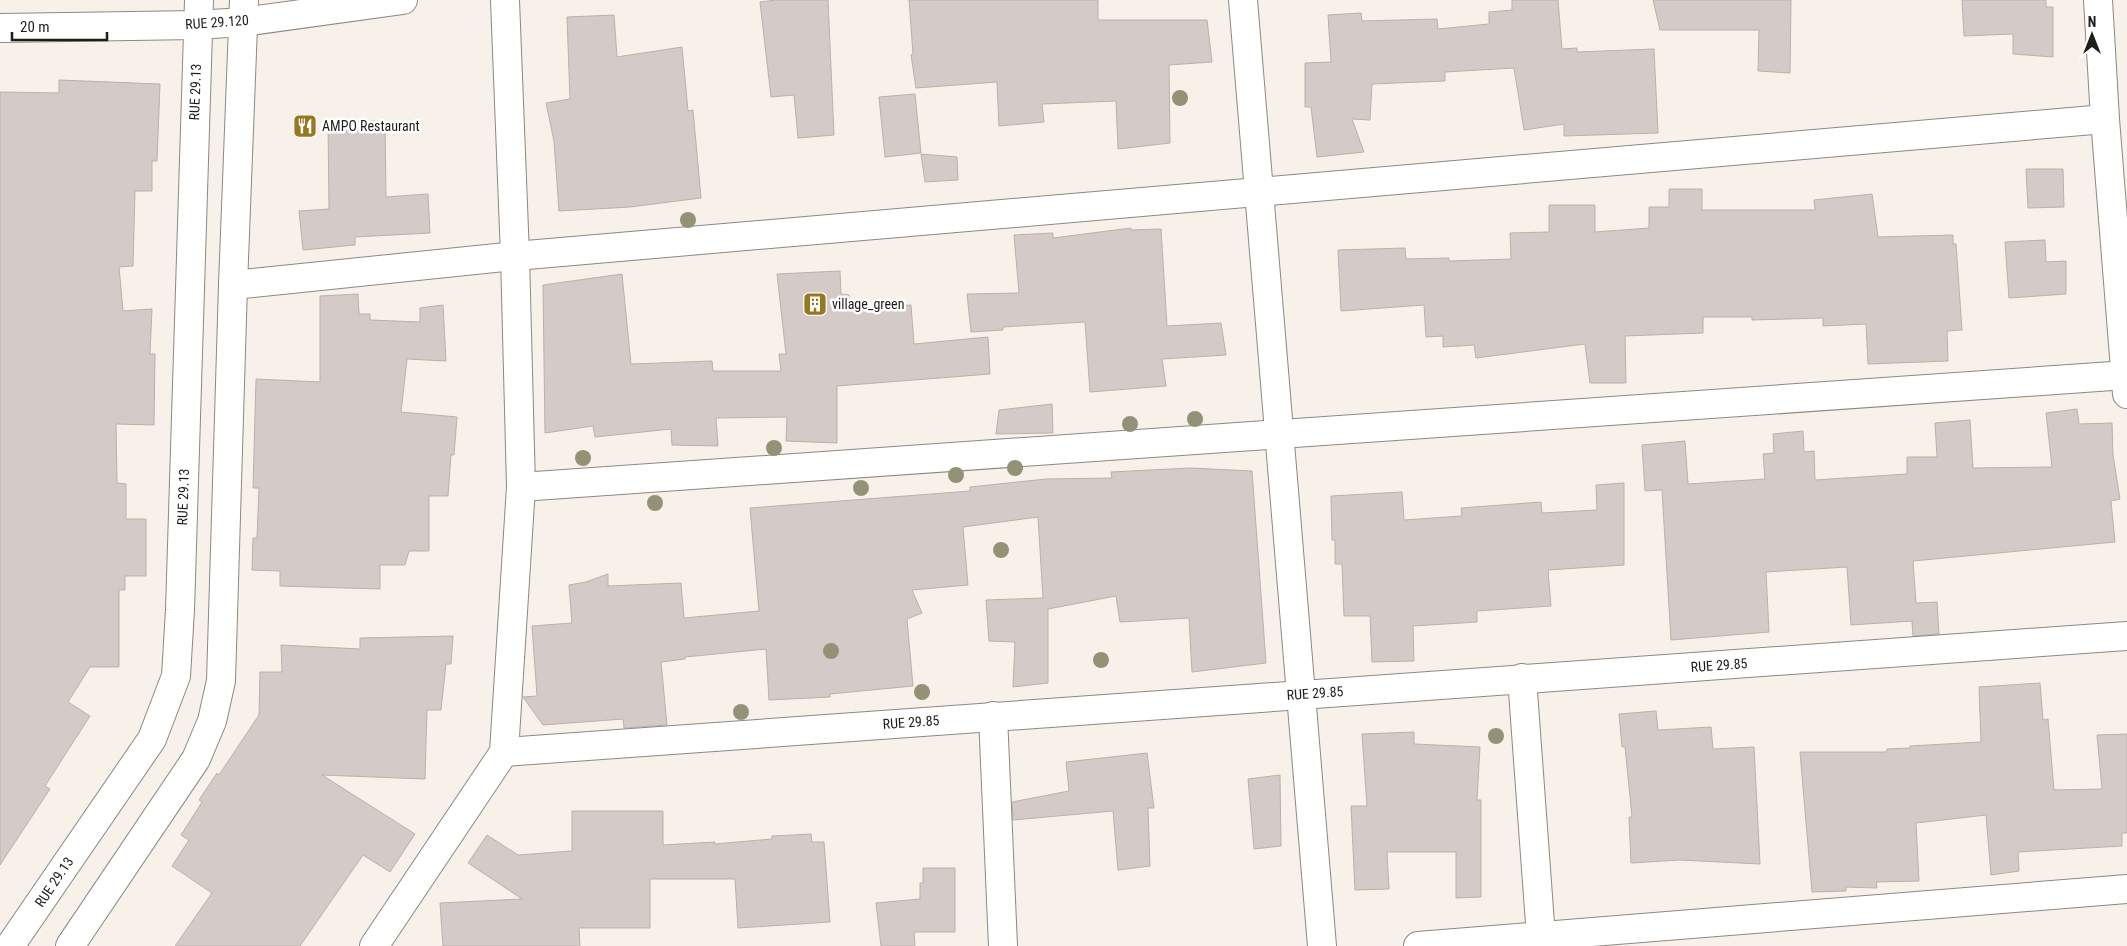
<svg xmlns="http://www.w3.org/2000/svg" width="2127" height="946" viewBox="0 0 2127 946" font-family="'Roboto Condensed',sans-serif">
  <style>
    .building { fill: #d4cbc8; stroke: #bab1ad }
    .lines { fill: none; stroke-linecap: round; stroke-linejoin: round }
    .minor-casing { stroke: #8d8882; stroke-width: 30 }
    .major-casing { stroke: #8d8882; stroke-width: 30 }
    .minor { stroke: #fff; stroke-width: 28 }
    .major { stroke: #fff; stroke-width: 28 }
    .tree { fill: #939276 }
    .labels { text-anchor: middle; stroke-width: 5; stroke-linejoin: round; paint-order: stroke }
    .street-label { font-size: 14px; fill: #1f1d1a; stroke: #fff }
    .poi-label { font-size: 14px; fill: #1f1d1a; stroke: #fff; text-anchor: start }
  </style>
  <rect width="100%" height="100%" fill="#f7f1ea"/>
  <g class="building">
    <path d="M776,0H828L834,135L798,138L794,95L771,97L760,2Z"/>
    <path d="M909,0H1098V20H1207L1212,62L1169,65L1170,143L1118,149L1116,101L1042,104L1044,122L999,126L997,82L916,88L911,55L913,54Z"/>
    <path d="M1512,0H1558L1562,49L1577,48V52L1654,49L1658,133L1564,136V124L1524,130L1514,68L1445,72V81L1372,84L1370,120L1352,119L1364,152L1317,157L1311,107H1305V63L1331,62L1328,15L1361,13L1362,21L1437,19L1438,29L1489,24V12L1512,10Z"/>
    <path d="M1653,0H1791L1790,73L1758,71L1759,30H1660Z"/>
    <path d="M1962,0H2046V7H2053V57L2013,54V34L1964,36Z"/>
    <path d="M614,15L617,57L682,47L688,111L693,110L701,198L630,207L559,211L554,141L546,103L570,99L567,17Z"/>
    <path d="M59,80L160,84L157,161H152V191H135L133,266L119,267L123,311L152,309L150,354H155L154,425L116,424L117,483L126,484V519H146V576H125V590H119V667H90L68,702L90,716L45,786L50,789L0,865V92L59,93Z"/>
    <path d="M915,94L921,153L885,157L879,97Z"/>
    <path d="M385,121L386,197L428,194L430,233L355,237V245L303,250L299,211L329,209L328,122Z"/>
    <path d="M921,154L957,157L958,180L925,182Z"/>
    <path d="M2026,169H2063L2064,207L2028,208Z"/>
    <path d="M1669,189H1702V210H1815L1814,200L1872,194L1878,237L1953,235V244H1956L1962,330L1947,331L1948,361L1868,364L1866,324L1823,326V318L1752,320V317H1703V333L1625,336L1626,383H1590L1585,344L1476,358L1474,345L1443,347V336L1426,337L1424,305L1341,311L1338,250L1405,248L1406,259L1449,258V261L1511,259L1510,233L1549,232V205H1595V232L1649,228V207H1669Z"/>
    <path d="M1131,228V230L1161,229L1167,326L1221,323L1226,355L1162,359L1166,386L1090,392L1085,322L1003,327V330L971,332L967,294L1019,293L1014,235L1053,233V238Z"/>
    <path d="M2045,240L2046,262L2066,261V294L2009,298L2005,242Z"/>
    <path d="M840,271L841,294L849,295V309L911,305L914,344L988,337L990,374L837,386V443L786,441L787,417L716,418L718,446L672,445L671,429L595,437L593,426L545,433L543,285L622,274L631,364L712,361L713,371H781L779,354H786L777,274Z"/>
    <path d="M358,294L359,314H370V320L420,322V308L443,305L446,361L407,359L401,412L457,417L454,455H451L448,496H429V551H409L405,565H380V589L280,586V571L252,570L253,538H257L259,488H253L256,379L320,382V296Z"/>
    <path d="M1052,404L1053,433L996,434L999,410Z"/>
    <path d="M2077,409L2079,424L2112,423L2113,455L2120,499L2111,501L2115,542L1913,561L1916,603L1937,602L1939,634L1913,636L1912,621L1851,625L1847,567L1766,572L1769,632L1671,640L1662,490L1645,491L1642,445L1685,441L1688,484L1765,479L1763,454L1774,453L1773,434L1803,431L1804,452L1814,451L1815,480L1907,474V457H1937L1935,423L1970,420L1973,468L2052,467L2046,413Z"/>
    <path d="M1190,468L1252,471L1266,663L1192,672L1189,618L1120,622L1116,596L1048,609V683L1013,687L1015,642L989,641L986,600L1043,598L1038,517L963,527L968,585L912,590L922,613L907,619L913,686L830,694V697L769,700L766,649L685,657V659L661,662L667,725L624,728L623,719L543,725L523,697L537,696L532,626L572,623L569,585L586,582L608,574V586L681,583L684,618L759,611L750,508L970,491V487L1046,479L1112,478L1111,472Z"/>
    <path d="M1624,483V565L1548,570L1551,606L1477,611V622L1413,626L1414,661L1372,662L1370,616H1344L1342,564H1335V540H1332L1331,496L1402,492L1404,520L1462,516L1461,508L1541,502L1542,513L1597,510L1596,485Z"/>
    <path d="M453,636L451,664H446L441,710H427L425,779L322,775L415,834L390,872L363,855L300,946H175L212,893L172,866L189,840L181,835L202,802L199,800L217,773L219,775L259,715L260,672H282L281,645L360,649V638Z"/>
    <path d="M2040,683L2043,720L2048,719L2054,790L2102,789L2097,735L2127,734V833H2122V846L2018,852L2019,871L1991,875L1986,815L1916,823L1919,881L1876,882L1877,888L1846,887V891L1812,892L1800,752H1886L1887,749L1910,748V746L1981,742L1979,687Z"/>
    <path d="M1656,711L1658,730L1711,727L1713,749L1754,747L1760,864L1680,860L1631,863L1629,817H1632L1625,747H1622L1619,714Z"/>
    <path d="M1414,732V744L1480,747L1477,800H1481V897L1456,898V852H1387L1389,889L1355,890L1351,806H1367L1362,734Z"/>
    <path d="M1147,753L1154,808H1148L1150,866L1118,870L1113,811L1013,820L1012,802L1069,791L1066,762Z"/>
    <path d="M1280,775L1281,846L1254,849L1248,779Z"/>
    <path d="M572,811H663V845L715,842L714,844L772,839V836L811,834L812,842H824L830,922L738,928L735,879H650V928H579L580,946H443L440,903L522,899L468,863L487,835L518,855L572,851Z"/>
    <path d="M923,868H955V932H914L915,946H881L876,903L920,899V883H923Z"/>
  </g>
  <g class="lines">
    <g class="minor-casing">
      <g id="minor">
        <path d="M1243,0L1322,946"/>
        <path d="M2098,0L2105,119L2127,394"/>
        <path d="M0,28L197,25L243,22L403,0"/>
        <path d="M233,285L515,256L2105,119"/>
        <path d="M521,487L2127,375"/>
        <path d="M1522,678L1541,937"/>
        <path d="M993,716L1003,946"/>
        <path d="M504,752L2127,636"/>
        <path d="M374,946L504,752L521,487L515,256L505,0"/>
        <path d="M1418,946L2127,889"/>
      </g>
    </g>
    <g class="major-casing">
      <g id="major">
        <path d="M10,946L152,739L176,676L180,610L199,0"/>
        <path d="M70,946L196,759L212,721L221,681L233,285L244,0"/>
      </g>
    </g>
    <use href="#minor" class="minor"/>
    <use href="#major" class="major"/>
  </g>
  <g class="tree">
    <circle cx="1180" cy="98" r="8"/>
    <circle cx="688" cy="220" r="8"/>
    <circle cx="1195" cy="419" r="8"/>
    <circle cx="1130" cy="424" r="8"/>
    <circle cx="774" cy="448" r="8"/>
    <circle cx="583" cy="458" r="8"/>
    <circle cx="1015" cy="468" r="8"/>
    <circle cx="956" cy="475" r="8"/>
    <circle cx="861" cy="488" r="8"/>
    <circle cx="655" cy="503" r="8"/>
    <circle cx="1001" cy="550" r="8"/>
    <circle cx="831" cy="651" r="8"/>
    <circle cx="1101" cy="660" r="8"/>
    <circle cx="922" cy="692" r="8"/>
    <circle cx="741" cy="712" r="8"/>
    <circle cx="1496" cy="736" r="8"/>
  </g>
  <defs>
    <g id="restaurant-square" transform="scale(1.25)"><rect x="-9" y="-9" width="18" height="18" rx="4" fill="#977720" stroke="#fff"/><path d="M-5-6h1v4h1v-4h1v4h1v-4h1v5L-1.5 .5V6h-2V.5L-5-1ZM5-6V6H3V1.5H1.5Q1.5-4 5-6Z" fill="#fff"/></g>
    <g id="building-square" transform="scale(1.25)"><rect x="-9" y="-9" width="18" height="18" rx="4" fill="#977720" stroke="#fff"/><path d="M-4-6H4V6H1V3H-1V6H-4ZM-2.5-4.3h1.7v1.8h-1.7ZM.8-4.3h1.7v1.8H.8ZM-2.5-1h1.7V.8h-1.7ZM.8-1h1.7V.8H.8Z" fill="#fff"/></g>
  </defs>
  <g fill-rule="evenodd">
    <use href="#restaurant-square" x="305" y="126"/>
    <use href="#building-square" x="815" y="304"/>
  </g>
  <g class="labels">
    <g class="street-label">
      <text transform="translate(217 22) rotate(-4)" y="5">RUE 29.120</text>
      <text transform="translate(195 92) rotate(-88)" y="5">RUE 29.13</text>
      <text transform="translate(183 497) rotate(-88)" y="5">RUE 29.13</text>
      <text transform="translate(1719 665) rotate(-4)" y="5">RUE 29.85</text>
      <text transform="translate(1315 693) rotate(-4)" y="5">RUE 29.85</text>
      <text transform="translate(911 722) rotate(-4)" y="5">RUE 29.85</text>
      <text transform="translate(54 882) rotate(-56)" y="5">RUE 29.13</text>
    </g>
    <g class="poi-label">
      <text x="322" y="131">AMPO Restaurant</text>
      <text x="832" y="309">village_green</text>
    </g>
  </g>
  <g transform="translate(2092 35)" stroke="#ffffff" stroke-width="4" paint-order="stroke">
  <path d="M0-4L9 19L0 12L-9 19Z" fill="#1f1d1a"/>
  <text y="-8" font-size="14" font-weight="bold" text-anchor="middle" fill="#1f1d1a">N</text>
  </g>
  <path d="M12 32v8h95v-8" fill="none" stroke="#1f1d1a" stroke-width="2.5"/>
  <text x="20" y="32" font-size="15" fill="#1f1d1a" stroke="#ffffff" stroke-width="4" paint-order="stroke">20 m</text>
</svg>
